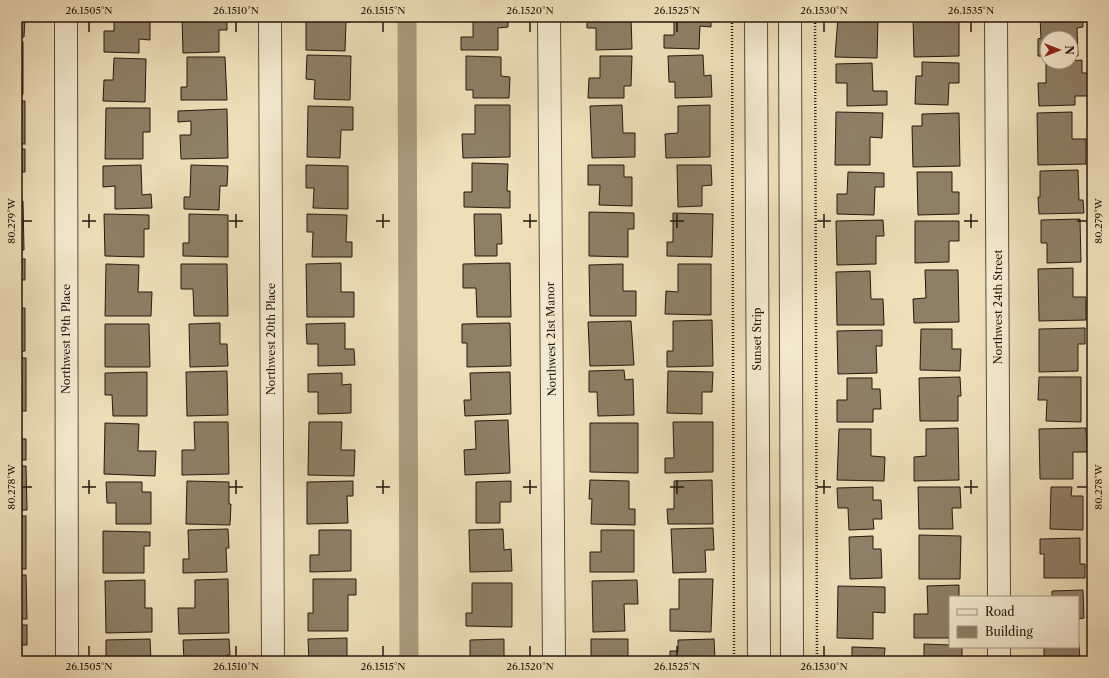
<svg xmlns="http://www.w3.org/2000/svg" width="1109" height="678" viewBox="0 0 1109 678" font-family="'Libre Caslon Text',serif">
  <style>
    .lines { fill: none; stroke-linecap: round; stroke-linejoin: round }
    .canal { stroke: #aa9b7f; stroke-width: 19 }
    .building { fill: #8e7f67; stroke: #26180f }
    .minor-casing { stroke: #584a39; stroke-width: 24 }
    .path { stroke: #26180f; stroke-width: 2.5; stroke-dasharray: 1 2; stroke-linecap: butt }
    .minor { stroke: #f4ead1; stroke-width: 22 }
    .ticks { fill: none; stroke: #26180f; stroke-width: 1.5 }
    .labels { text-anchor: middle; stroke-width: 3.5; stroke-linejoin: round; paint-order: stroke }
    .street-label { font-size: 11px; fill: #26180f; stroke: #f4ead1 }
    .neatline { fill: none; stroke: #26180f; stroke-width: 1.5 }
    .ticks-label { font-size: 10px; text-anchor: middle; fill: #26180f }
  </style>
  <rect width="100%" height="100%" fill="#eedfb8"/>
  <filter id="stains"><feTurbulence type="fractalNoise" baseFrequency=".005" numOctaves="4"/><feColorMatrix values="0 0 0 0 .2 0 0 0 0 .09 0 0 0 0 .02 0 0 0 .5 -.17"/></filter>
  <radialGradient id="worn" r=".72"><stop offset=".6" stop-color="#630" stop-opacity="0"/><stop offset="1" stop-color="#630" stop-opacity=".3"/></radialGradient>
  <g class="lines">
    <path class="canal" d="M407,17L409,661"/>
  </g>
  <g class="building">
    <path d="M17,17H25L24,37H17Z"/>
    <path d="M114,17H150V40L139,39V53L104,52V31H114Z"/>
    <path d="M182,17H227V30H219V52L183,53Z"/>
    <path d="M306,17H351V22H346L345,51L306,50Z"/>
    <path d="M473,17H508V27L498,28V50H461V37H473Z"/>
    <path d="M587,17H631L632,49L596,50V28H587Z"/>
    <path d="M674,17H711V27L700,26L699,49L664,48V35H674Z"/>
    <path d="M838,17H878L877,58L835,57Z"/>
    <path d="M913,17H959V56L914,57Z"/>
    <path d="M1040,17H1083V27L1077,28L1078,56H1071V38H1047V56H1038V39L1041,38Z"/>
    <rect x="17" y="42" width="6" height="52"/>
    <path d="M307,55L351,56L350,100L314,99L315,80L306,79Z"/>
    <path d="M703,55L704,76L711,75L712,97L675,98V82H669L668,56Z"/>
    <path d="M466,56L501,57V76L510,77L509,98H473V90H466Z"/>
    <path d="M600,56H632L631,86H624V98H588L589,78H600Z"/>
    <path d="M187,57H225L227,100H181V87H187Z"/>
    <path d="M114,58L146,59L145,102L103,101L104,80H113Z"/>
    <path d="M1082,60V73H1090L1091,96H1075V105L1039,106L1038,83H1046V61L1071,62V61Z"/>
    <path d="M922,62L959,63V83H949L948,105L915,104L916,76H922Z"/>
    <path d="M872,63L873,91H887V105L847,106V83H836V64Z"/>
    <rect x="17" y="101" width="8" height="43"/>
    <path d="M475,105H510V157L463,158L462,134H475Z"/>
    <path d="M622,105L623,133H635V157L592,158L590,106Z"/>
    <path d="M710,105V157L666,158L665,134L678,133V106Z"/>
    <path d="M308,106L353,107V130H341L340,158L307,157Z"/>
    <path d="M106,108H150V132H143V159H105Z"/>
    <path d="M227,109L228,158L181,159L180,135H191V121L178,122V111Z"/>
    <path d="M836,112L883,113L882,138L870,137V165H835Z"/>
    <path d="M1072,112V139H1086V164L1038,165L1037,113Z"/>
    <path d="M959,113L960,166L913,167L912,126H922V114Z"/>
    <path d="M17,149H25V172H18V191H17Z"/>
    <path d="M472,163L508,164L507,191H510V208L464,207V192H472Z"/>
    <path d="M141,165L142,195L151,194L152,208L115,209V186L103,187V166Z"/>
    <path d="M191,165L228,166L227,186H220L219,210L184,209V197H190Z"/>
    <path d="M306,165L348,166V209L313,208L314,188H306Z"/>
    <path d="M588,165H624V177H632V206L599,205L600,185H588Z"/>
    <path d="M677,165H711L712,185L702,186V206L678,207Z"/>
    <path d="M1078,170L1079,200H1083L1084,213L1039,214L1038,197H1040V171Z"/>
    <path d="M848,172L884,173V187H875L874,215L837,214V194H847Z"/>
    <path d="M917,172H952V192H959V214L918,215Z"/>
    <path d="M17,201H23L24,250H17Z"/>
    <path d="M589,212L634,213V229H628V257L589,256Z"/>
    <path d="M673,213L713,214L712,257L667,256V242H673Z"/>
    <path d="M104,214L149,215V229H144V257L105,256Z"/>
    <path d="M189,214L228,215V257L183,256V243H189Z"/>
    <path d="M307,214L347,215L346,242H352V257H312L313,232H307Z"/>
    <path d="M474,214H501L502,244H497V256H475Z"/>
    <path d="M1080,219L1081,262L1047,263V243H1041V220Z"/>
    <path d="M883,220L884,236H876V264L837,265L836,221Z"/>
    <path d="M915,221H959V241H949V262L915,263Z"/>
    <rect x="17" y="259" width="8" height="21"/>
    <path d="M341,263V292H354V317H307L306,264Z"/>
    <path d="M510,263L511,317H477L476,288H463V264Z"/>
    <path d="M106,264L139,265L138,292H152L151,316H105Z"/>
    <path d="M181,264H227L228,316H194L193,289H181Z"/>
    <path d="M623,264V291H636V316H590L589,265Z"/>
    <path d="M678,264H711V315L665,314L666,291L678,292Z"/>
    <path d="M1073,268V297H1086V320L1039,321L1038,269Z"/>
    <path d="M925,270H958L959,322L914,323L913,299L926,298Z"/>
    <path d="M870,271L871,299H883L884,325H837L836,272Z"/>
    <path d="M17,308H25V351L17,352Z"/>
    <path d="M712,320L713,366L667,367V351H673V321Z"/>
    <path d="M631,321L634,365L590,366L588,322Z"/>
    <path d="M220,323V344H227L228,366L190,367L189,324Z"/>
    <path d="M345,323V349H354L355,365L318,366V344H307L306,324Z"/>
    <path d="M510,323L511,366L467,367V343H462V324Z"/>
    <path d="M105,324H149L150,367H105Z"/>
    <path d="M1085,328V344H1078V371L1039,372V329Z"/>
    <path d="M921,329H952V349H961L960,371L920,370Z"/>
    <path d="M882,330V346H876L877,373L838,374L837,331Z"/>
    <rect x="17" y="358" width="9" height="53"/>
    <path d="M624,370L625,380L633,379L634,415L598,416L597,392H589V371Z"/>
    <path d="M227,371L228,415L187,416L186,372Z"/>
    <path d="M668,371L713,372L712,392H702V414L667,413Z"/>
    <path d="M147,372V416H113L112,395H105V373Z"/>
    <path d="M510,372L511,414L465,416L464,400H471L470,373Z"/>
    <path d="M342,373V385L351,384V413L318,414V392H308V374Z"/>
    <path d="M960,377L961,396H958V421H920L919,378Z"/>
    <path d="M1039,377H1081V422L1046,421L1047,400H1038Z"/>
    <path d="M847,378H872V389H880L881,409H873V422H837V400H847Z"/>
    <path d="M17,417H18L19,439H26V460H17Z"/>
    <path d="M508,420L510,473L465,475L464,450L476,449L475,421Z"/>
    <path d="M194,422H228L229,474L182,475V450H195Z"/>
    <path d="M309,422H342L341,450H355L354,476L308,475Z"/>
    <path d="M673,422H713V472L665,473V458H674Z"/>
    <path d="M105,423L139,424L138,451H156L155,476L104,474Z"/>
    <path d="M590,423H638V473L590,472Z"/>
    <path d="M958,428L959,480L914,481V457L926,456V429Z"/>
    <path d="M1086,428L1087,452H1073V479H1040L1039,429Z"/>
    <path d="M839,429H871V456L885,457L884,481L837,480Z"/>
    <path d="M17,466H26L27,510H17Z"/>
    <path d="M590,480L629,481V509H635V525L591,524L592,499H589Z"/>
    <path d="M712,480L713,524H668L667,509H674V481Z"/>
    <path d="M187,481L229,482V504H231L230,525L186,524Z"/>
    <path d="M353,481V496H347L348,523L307,524V482Z"/>
    <path d="M511,481V502H500V523H476V482Z"/>
    <path d="M106,482H142V492H151V524H116V503H107Z"/>
    <path d="M873,487V500H881L882,519H873L874,529L849,530L848,508H838L837,488Z"/>
    <path d="M918,487H960L961,508H952L953,529H919Z"/>
    <path d="M1051,487H1072L1071,496H1083V530L1050,529Z"/>
    <rect x="17" y="516" width="9" height="53"/>
    <path d="M713,528L714,550H705L706,572L673,573L671,529Z"/>
    <path d="M228,529L229,548H226L227,572L183,573V559H189L188,530Z"/>
    <path d="M503,529L504,550L511,549L512,571L470,572L469,530Z"/>
    <path d="M319,530H351V571L310,572V555H319Z"/>
    <path d="M601,530H634V572H590V552H601Z"/>
    <path d="M103,531L150,532V546H144V573H103Z"/>
    <path d="M919,535L961,536L960,579H919Z"/>
    <path d="M873,536V549H881L882,578L850,579L849,537Z"/>
    <path d="M1080,538V564H1085V578H1044V554H1040V539Z"/>
    <path d="M17,575H26L27,619H17Z"/>
    <path d="M228,579L229,633L179,634L178,608H195V580Z"/>
    <path d="M313,579H356V595H348V631H308V613H313Z"/>
    <path d="M679,579H713L711,632L670,631V609H679Z"/>
    <path d="M145,580V608H152V632L106,633L105,581Z"/>
    <path d="M637,580L638,604H624L625,631L593,632L592,581Z"/>
    <path d="M472,583H512V627L466,626V613H472Z"/>
    <path d="M959,585V597H950V638H914V614H928L927,586Z"/>
    <path d="M838,586L885,587V613L873,612V639L837,638Z"/>
    <path d="M1083,590L1084,618L1078,619V597H1052V591Z"/>
    <rect x="17" y="625" width="10" height="20"/>
    <path d="M347,638V661H309L308,639Z"/>
    <path d="M150,639L151,661H106V640Z"/>
    <path d="M229,639L230,655H227V661H184L183,640Z"/>
    <path d="M504,639V659H512V661H470V640Z"/>
    <path d="M591,639H628V661H602V659H591Z"/>
    <path d="M714,639L715,659H703V661H670V651H678V640Z"/>
    <path d="M924,644L950,645V647H962V661H924Z"/>
    <path d="M1078,645H1079L1080,661H1044V647H1078Z"/>
    <path d="M852,647L885,648L884,661H852Z"/>
  </g>
  <g class="lines">
    <g class="minor-casing">
      <g id="minor">
        <path d="M66,17L67,661"/>
        <path d="M270,17L273,661"/>
        <path d="M549,17L554,661"/>
        <path d="M756,17L759,661"/>
        <path d="M790,17L792,661"/>
        <path d="M996,17L999,597"/>
        <path d="M999,647V661"/>
      </g>
    </g>
    <g class="path">
      <path d="M732,17L734,661"/>
      <path d="M815,17L817,661"/>
    </g>
    <use href="#minor" class="minor"/>
  </g>
  <path class="ticks" d="M89,22V32M236,22V32M383,22V32M530,22V32M677,22V32M824,22V32M971,22V32M89,214V228M236,214V228M383,214V228M530,214V228M677,214V228M824,214V228M971,214V228M22,221H32M82,221H96M229,221H243M376,221H390M523,221H537M670,221H684M817,221H831M964,221H978M1077,221H1087M89,480V494M236,480V494M383,480V494M530,480V494M677,480V494M824,480V494M971,480V494M22,487H32M82,487H96M229,487H243M376,487H390M523,487H537M670,487H684M817,487H831M964,487H978M1077,487H1087M89,646V656M236,646V656M383,646V656M530,646V656M677,646V656M824,646V656"/>
  <g class="labels">
    <g class="street-label">
      <text transform="translate(998 307) rotate(-90)" y="4">Northwest 24th Street</text>
      <text transform="translate(66 339) rotate(-90)" y="4">Northwest 19th Place</text>
      <text transform="translate(271 339) rotate(-90)" y="4">Northwest 20th Place</text>
      <text transform="translate(551 339) rotate(-91)" y="4">Northwest 21st Manor</text>
      <text transform="translate(757 339) rotate(-90)" y="4">Sunset Strip</text>
    </g>
  </g>
  <rect width="1109" height="678" fill="none" stroke="#eedfb8" stroke-width="44"/>
  <rect x="949" y="596" width="130" height="52" fill="#f4ead1" stroke="#a29683"/>
  <rect x="957" y="609" width="20" height="6" fill="#f4ead1" stroke="#a29683"/>
  <text x="985" y="616" font-size="12" fill="#26180f">Road</text>
  <rect x="957" y="626" width="20" height="12" fill="#8e7f67" stroke="#a29683"/>
  <text x="985" y="636" font-size="12" fill="#26180f">Building</text>
  <g transform="translate(1059 50) rotate(90)"><circle r="19" fill="#f4ead1" stroke="#a29683"/>
  <path d="M0-3L7 15L0 10L-7 15Z" fill="#8f2418"/>
  <text y="-6" font-size="11" font-weight="bold" text-anchor="middle" fill="#26180f">N</text>
  </g>
  <rect x="22" y="22" width="1065" height="634" class="neatline"/>
  <g class="ticks-label">
    <text x="89" y="14">26.1505°N</text>
    <text x="236" y="14">26.1510°N</text>
    <text x="383" y="14">26.1515°N</text>
    <text x="530" y="14">26.1520°N</text>
    <text x="677" y="14">26.1525°N</text>
    <text x="824" y="14">26.1530°N</text>
    <text x="971" y="14">26.1535°N</text>
    <text transform="translate(1098 221) rotate(-90)" y="4">80.279°W</text>
    <text transform="translate(11 221) rotate(-90)" y="4">80.279°W</text>
    <text transform="translate(1098 487) rotate(-90)" y="4">80.278°W</text>
    <text transform="translate(11 487) rotate(-90)" y="4">80.278°W</text>
    <text x="89" y="670">26.1505°N</text>
    <text x="236" y="670">26.1510°N</text>
    <text x="383" y="670">26.1515°N</text>
    <text x="530" y="670">26.1520°N</text>
    <text x="677" y="670">26.1525°N</text>
    <text x="824" y="670">26.1530°N</text>
  </g>
  <rect width="100%" height="100%" filter="url(#stains)"/>
  <rect width="100%" height="100%" fill="url(#worn)"/>
</svg>
